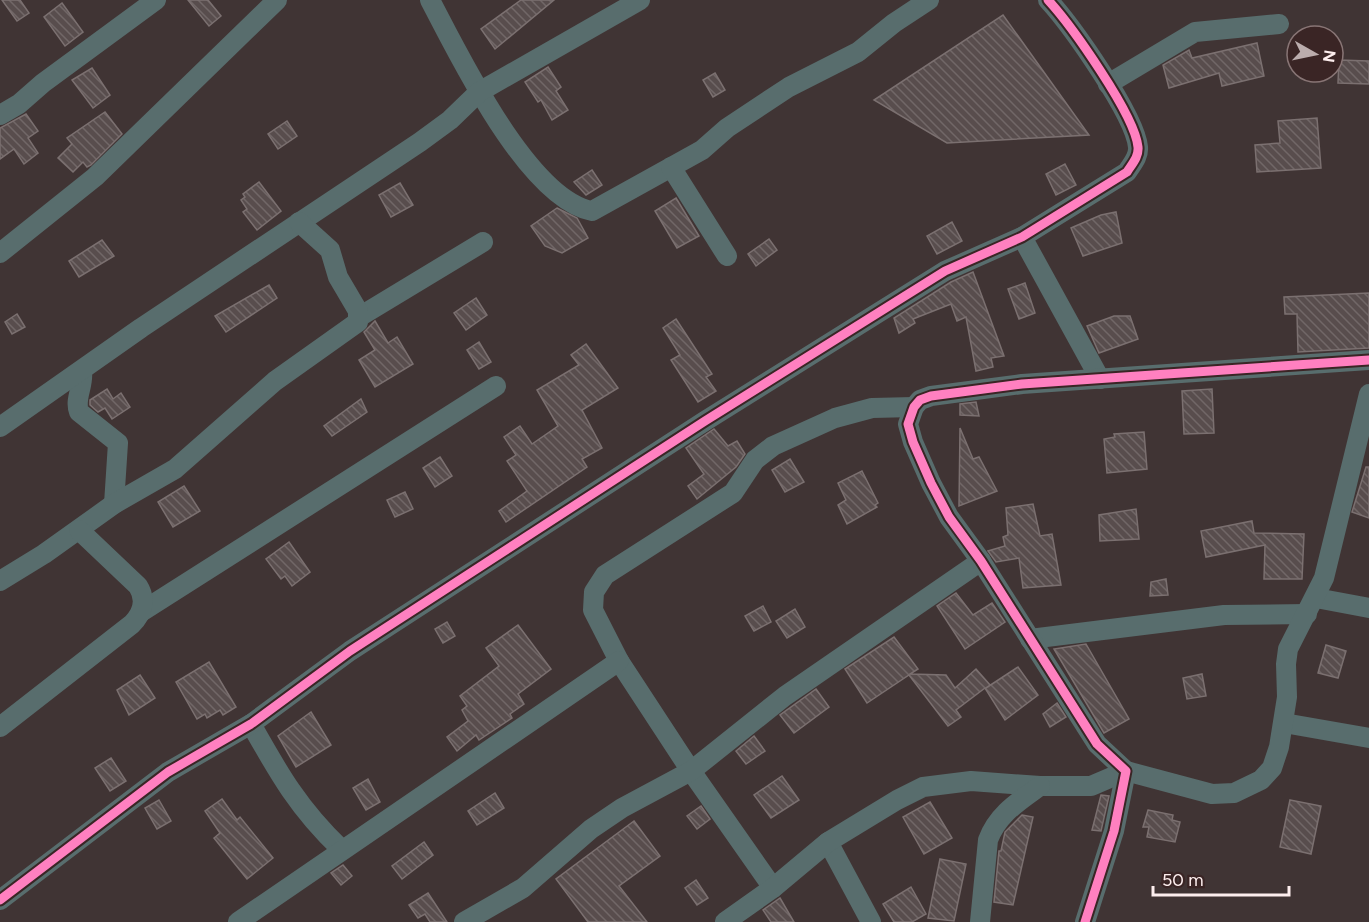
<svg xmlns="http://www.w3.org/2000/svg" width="1369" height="922" viewBox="0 0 1369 922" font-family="Figtree,sans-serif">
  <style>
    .building { fill: url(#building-back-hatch); stroke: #7b7070; stroke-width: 1.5 }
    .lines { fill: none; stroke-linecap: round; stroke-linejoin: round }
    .minor { stroke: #586d6d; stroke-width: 20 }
    .cycleway-casing { stroke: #3a2525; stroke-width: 13 }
    .cycleway { stroke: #ff80c0; stroke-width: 9 }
  </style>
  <defs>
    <pattern id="building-back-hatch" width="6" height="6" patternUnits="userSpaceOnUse" patternTransform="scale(1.5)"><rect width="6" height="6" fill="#584d4d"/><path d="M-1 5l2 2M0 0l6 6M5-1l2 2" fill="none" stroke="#716767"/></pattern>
  </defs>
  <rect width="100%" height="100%" fill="#403434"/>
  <g class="building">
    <path d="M2,0H20L29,13L17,21Z"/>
    <path d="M188,0H208L221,16L209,26Z"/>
    <path d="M521,0H554L495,49L481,29Z"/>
    <path d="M62,3L83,32L65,46L44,17Z"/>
    <path d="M1003,15L1089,135L947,143L874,100Z"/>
    <path d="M1257,43L1264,76L1222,86L1219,73L1169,88L1163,65L1189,50L1192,58Z"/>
    <path d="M1339,60L1369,61V84L1338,83Z"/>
    <path d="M548,67L561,87L556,91L568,110L552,120L541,100L538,102L525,82Z"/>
    <path d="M92,68L110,95L93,108L72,80Z"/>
    <path d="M715,73L725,90L713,97L703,80Z"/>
    <path d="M105,112L122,134L91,165L87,167L83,162L73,172L58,158L72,144L67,138Z"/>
    <path d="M26,114L38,131L28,138L38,153L24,164L14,149L0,159V128Z"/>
    <path d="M1317,118L1321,168L1257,172L1255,145L1280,143L1278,121Z"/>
    <path d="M287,121L297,136L278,149L268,134Z"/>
    <path d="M1065,164L1076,185L1056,195L1046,174Z"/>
    <path d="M592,170L602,185L586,195L574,182Z"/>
    <path d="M259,182L281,211L257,230L243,212L247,209L241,200L245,197L243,194Z"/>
    <path d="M400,183L413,205L391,217L379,195Z"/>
    <path d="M676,198L699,236L677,248L655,211Z"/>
    <path d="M557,208L577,218L588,238L562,253L545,246L531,226Z"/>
    <path d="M1116,212L1122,243L1083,256L1071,228L1101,215Z"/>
    <path d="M952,222L962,241L937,254L927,236Z"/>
    <path d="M769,239L777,250L756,266L748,254Z"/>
    <path d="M102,240L114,256L79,277L69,261Z"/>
    <path d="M973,272L1004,356L991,358L993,367L976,371L966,317L957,321L951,304L913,319L915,323L899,333L894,318L951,282Z"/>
    <path d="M1025,283L1035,313L1019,319L1008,289Z"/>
    <path d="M269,285L277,298L226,332L215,316Z"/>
    <path d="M1369,293V348L1298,352L1297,314H1285L1284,297Z"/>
    <path d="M476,298L487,315L466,330L454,313Z"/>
    <path d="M17,314L25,327L12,334L5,322Z"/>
    <path d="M1114,316H1130L1138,339L1099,353L1087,326Z"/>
    <path d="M676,319L712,374L706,377L716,391L698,402L671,360L680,355L663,328Z"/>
    <path d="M375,321L388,343L397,337L413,364L375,387L359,360L375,350L364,332Z"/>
    <path d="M479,342L491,362L479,369L467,350Z"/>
    <path d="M586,344L618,388L582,410L602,448L582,459L587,467L506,522L499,511L527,491L507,461L516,455L504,437L520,426L532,444L558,426L537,390L579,365L571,355Z"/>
    <path d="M107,389L113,399L121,393L130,407L112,419L105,408L98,412L90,405V400Z"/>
    <path d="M1212,389L1214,433L1184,434L1182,391Z"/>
    <path d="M361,399L367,412L332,436L324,426Z"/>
    <path d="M976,402L979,416L960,415V404Z"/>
    <path d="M960,428L973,459L979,457L997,491L959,506Z"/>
    <path d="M714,429L728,446L737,441L745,454L736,467L697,499L688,486L704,474L686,448Z"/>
    <path d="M1144,432L1147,469L1107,473L1104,439L1115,437L1114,434Z"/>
    <path d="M440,457L452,476L435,487L423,468Z"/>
    <path d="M790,459L804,482L785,492L772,470Z"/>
    <path d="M1366,467H1369V518L1352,512Z"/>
    <path d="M862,471L878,503L875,505L877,507L847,524L838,505L846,500L838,483Z"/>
    <path d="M184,486L200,511L173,527L158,502Z"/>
    <path d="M405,492L413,509L395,517L387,500Z"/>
    <path d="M1033,504L1040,536L1052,534L1061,585L1023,588L1019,558L996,562L988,551L1005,546L1003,537L1008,535L1006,508Z"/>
    <path d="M1136,509L1139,539L1100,541L1099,515Z"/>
    <path d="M1252,521L1254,533L1304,534L1302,579H1264L1265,545L1206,557L1201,531Z"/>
    <path d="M289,542L310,572L292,586L285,576L281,579L266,559Z"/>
    <path d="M1166,579L1168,595L1150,596L1151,582Z"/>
    <path d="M956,593L973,615L992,603L1005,622L965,649L937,606Z"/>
    <path d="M763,606L771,622L754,631L745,616Z"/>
    <path d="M795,609L805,627L787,638L776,621Z"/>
    <path d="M447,622L455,636L443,643L435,629Z"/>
    <path d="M518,625L551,669L518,694L524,704L510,714L512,718L479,740L476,735L457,751L447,737L468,721L462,710L467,706L460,696L499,666L486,648Z"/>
    <path d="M894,637L918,669L910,674L946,675L955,688L976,669L990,685L986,688L1018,667L1038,695L1005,720L985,688L956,710L961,717L948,726L909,675L867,703L845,669Z"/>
    <path d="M1086,644L1129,719L1104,733L1054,649Z"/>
    <path d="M1326,645L1346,651L1338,678L1318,673Z"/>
    <path d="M209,662L236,707L223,715L220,710L207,718L205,714L197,719L176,682Z"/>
    <path d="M1202,674L1206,696L1187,699L1183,678Z"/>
    <path d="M140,675L155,698L129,715L117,690Z"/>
    <path d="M816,689L829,707L794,733L780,715Z"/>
    <path d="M1057,703L1066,717L1050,727L1043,714Z"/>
    <path d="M311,712L331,745L296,767L278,736Z"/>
    <path d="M754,736L765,751L746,764L736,751Z"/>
    <path d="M111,758L126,781L110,791L95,768Z"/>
    <path d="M782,776L799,800L771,818L754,795Z"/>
    <path d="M368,779L380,802L366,810L353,788Z"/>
    <path d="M495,793L504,808L477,825L468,811Z"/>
    <path d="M1101,795L1109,796L1101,831L1092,830Z"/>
    <path d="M222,799L237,820L240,817L273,858L247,879L214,838L220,833L205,811Z"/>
    <path d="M159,800L171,821L157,829L145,808Z"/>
    <path d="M1290,800L1321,806L1311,854L1280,847Z"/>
    <path d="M930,802L952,838L924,854L903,817Z"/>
    <path d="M701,806L710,819L697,829L687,816Z"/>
    <path d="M1148,810L1173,815L1172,820L1180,822L1175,842L1147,837L1149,827H1143Z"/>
    <path d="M1022,815L1033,817L1013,905L994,902L999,851H1001L1005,832Z"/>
    <path d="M634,821L660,856L619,886L647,922H588L556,879Z"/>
    <path d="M424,842L433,855L402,879L392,866Z"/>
    <path d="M940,859L966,864L954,921L928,918Z"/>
    <path d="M343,865L352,876L341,885L331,873Z"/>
    <path d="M696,880L708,898L697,905L685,888Z"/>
    <path d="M911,887L926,914L912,922H894L883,904Z"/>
    <path d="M428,893L447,922H430L425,914L418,918L409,905Z"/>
    <path d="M780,898L794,922H771L763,910Z"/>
  </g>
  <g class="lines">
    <g class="minor">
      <path d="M430,0C459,55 528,199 592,211L702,150L727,128L789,87L858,52L894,23L929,0"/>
      <path d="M1108,84L1195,32L1279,24"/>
      <path d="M0,115L19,104L43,83L156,0"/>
      <path d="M671,167L727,256"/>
      <path d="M1022,237L1100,379"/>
      <path d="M0,253L95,177L277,0"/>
      <path d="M359,317L483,242"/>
      <path d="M82,372C84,386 74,399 79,412L118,443L114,504"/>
      <path d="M0,427L141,328L420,142L450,120L479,92L640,0"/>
      <path d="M0,581L44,554L114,504L175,469L275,381L358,322V311L338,277L330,250L299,222"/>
      <path d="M1316,598L1369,608"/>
      <path d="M141,612L496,386"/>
      <path d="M1030,639L1224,615L1307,614"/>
      <path d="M1284,723L1369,738"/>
      <path d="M251,724C279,774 299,809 341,849"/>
      <path d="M0,727L132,624C142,614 147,600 138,586L79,530"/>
      <path d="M828,842L871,922"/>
      <path d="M773,888L691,771L619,661L593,610L594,592L605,575L733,493L755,460L773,446L835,418L872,408L914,407"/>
      <path d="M0,900L168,772L251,724L350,651L705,421L945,271L1022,237L1127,172C1132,164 1139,157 1138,147C1135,115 1071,25 1048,0"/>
      <path d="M238,922L619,661"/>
      <path d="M464,922L523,888L591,829L622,808L691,771L785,696L981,561"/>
      <path d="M725,922L773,888L828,842L897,800L923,787L971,781L1040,786H1091L1126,771L1212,794L1234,793L1261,780L1272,768L1279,747L1287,697L1286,664L1288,649L1324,578L1369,394"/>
      <path d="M980,922L988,840C998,814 1018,802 1040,786"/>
      <path d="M1085,922L1114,831L1126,771L1097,744L981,561L949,517L931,483L913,442L908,424L914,407L920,400L931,396L1022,384L1369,360"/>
    </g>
    <g class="cycleway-casing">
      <g id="cycleway">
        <path d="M0,900L168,772L251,724L350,651L705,421L945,271L1022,237L1127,172C1132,164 1139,157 1138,147C1135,115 1071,25 1048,0"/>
        <path d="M1085,922L1114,831L1126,771L1097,744L981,561L949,517L931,483L913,442L908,424L914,407L920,400L931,396L1022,384L1369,360"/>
      </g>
    </g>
    <use href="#cycleway" class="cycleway"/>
  </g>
  <g transform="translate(1315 54) rotate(99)"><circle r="28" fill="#3a2525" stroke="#887575" stroke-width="1.5"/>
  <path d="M0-4.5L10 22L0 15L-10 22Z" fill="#bbadad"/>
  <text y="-9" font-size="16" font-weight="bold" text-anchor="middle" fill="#fdeeee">N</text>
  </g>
  <path d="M1153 886v9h136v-9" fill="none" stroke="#fdeeee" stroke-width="3"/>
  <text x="1162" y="886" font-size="18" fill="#fdeeee" stroke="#3a2525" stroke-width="4.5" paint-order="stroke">50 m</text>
</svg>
